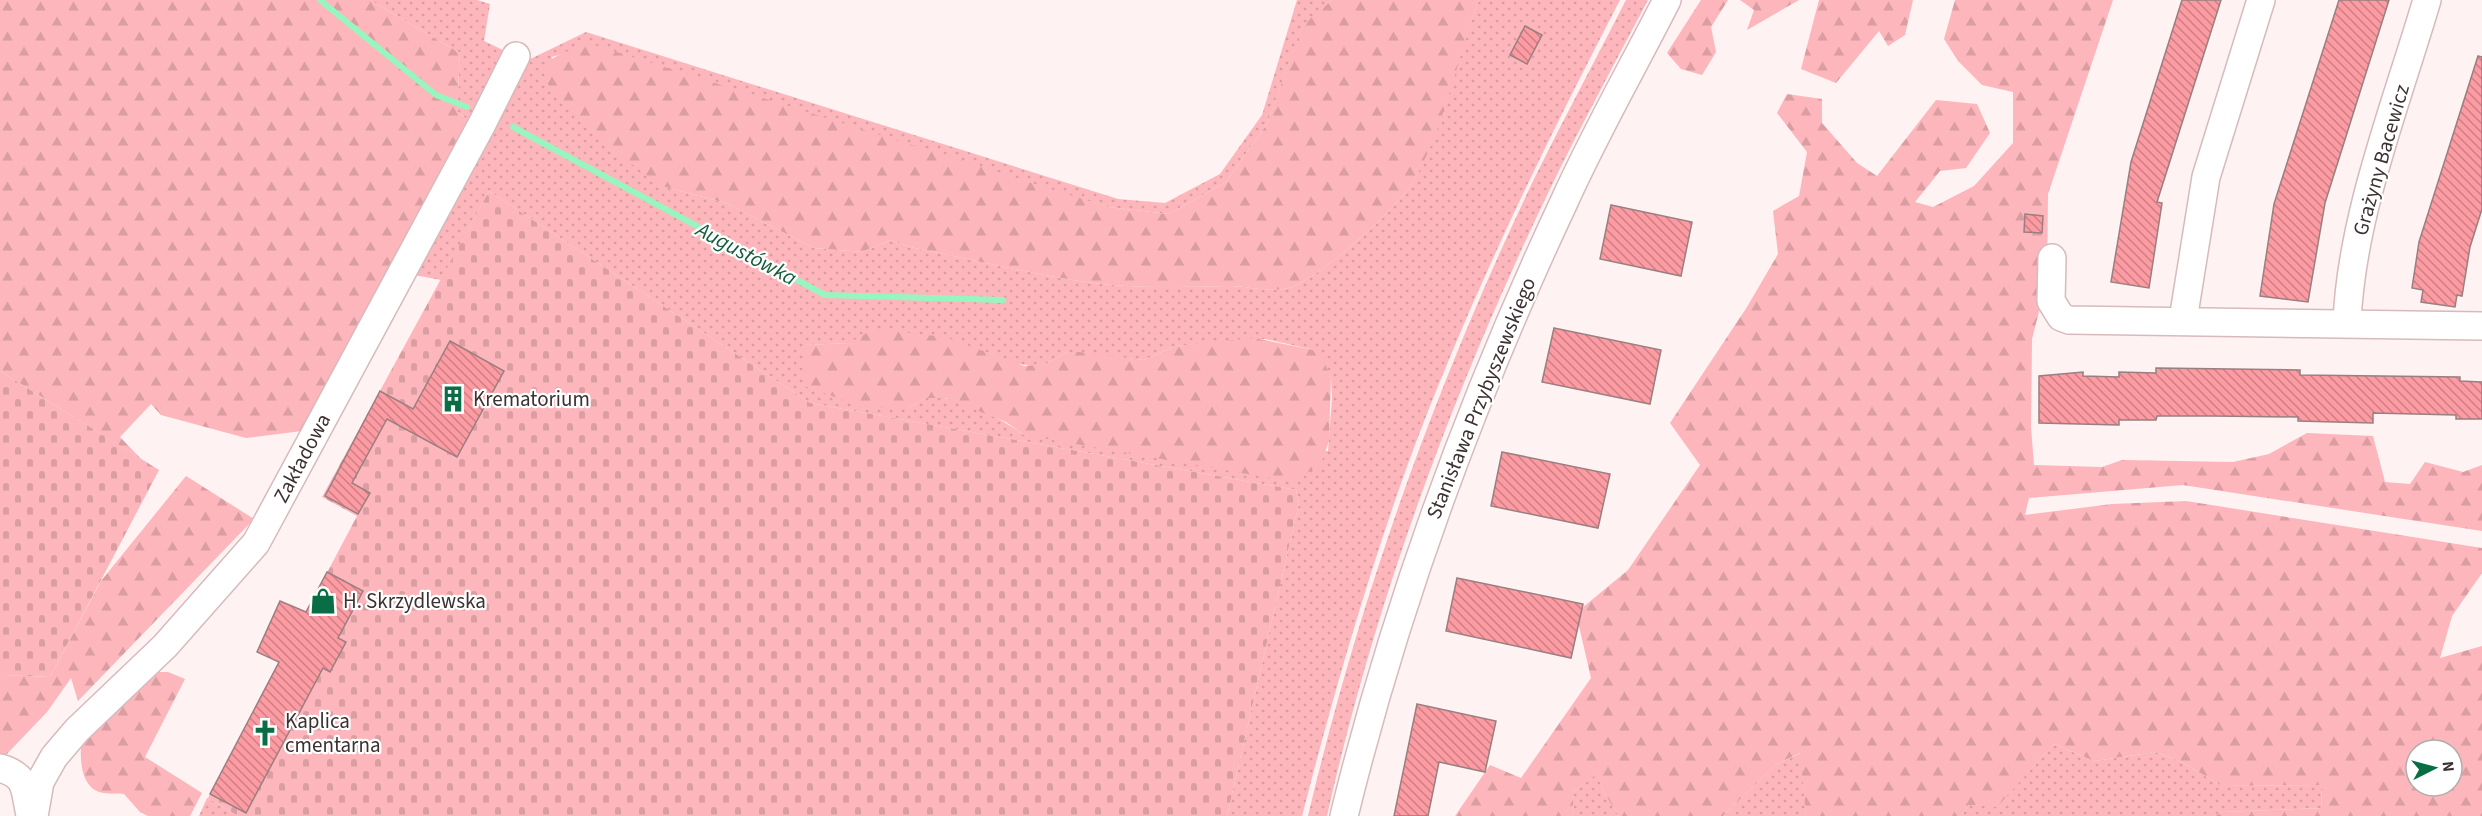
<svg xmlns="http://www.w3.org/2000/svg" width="2482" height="816" viewBox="0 0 2482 816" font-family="'Source Sans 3',sans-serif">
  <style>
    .grass { fill: url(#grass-dots); fill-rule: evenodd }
    .forest { fill: url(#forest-firs); fill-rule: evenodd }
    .cemetery { fill: url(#cemetery-stones) }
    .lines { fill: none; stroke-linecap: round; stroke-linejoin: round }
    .stream { stroke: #97f6c0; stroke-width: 6 }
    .building { fill: url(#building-back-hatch); stroke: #997f80; stroke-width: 1.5 }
    .minor-casing { stroke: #d7babc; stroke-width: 30 }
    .minor { stroke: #fff; stroke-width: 27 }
    .labels { text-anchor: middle; stroke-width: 4.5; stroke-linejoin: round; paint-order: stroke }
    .street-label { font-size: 21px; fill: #3c3131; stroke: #fff }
    .poi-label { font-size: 21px; fill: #3c3131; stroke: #fff; text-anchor: start }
    .water-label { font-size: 22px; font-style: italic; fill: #155c3b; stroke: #fff }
  </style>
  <defs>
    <pattern id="grass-dots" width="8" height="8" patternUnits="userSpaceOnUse" patternTransform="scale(1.5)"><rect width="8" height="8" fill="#fdb6bb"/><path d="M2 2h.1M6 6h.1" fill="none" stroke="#da9da1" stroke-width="1.8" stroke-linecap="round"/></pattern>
    <pattern id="forest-firs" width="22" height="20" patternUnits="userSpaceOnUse" patternTransform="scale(1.5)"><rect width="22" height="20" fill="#fdb6bb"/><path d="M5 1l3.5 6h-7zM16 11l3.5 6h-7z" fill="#da9da1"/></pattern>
    <pattern id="cemetery-stones" width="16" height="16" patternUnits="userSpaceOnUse" patternTransform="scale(1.5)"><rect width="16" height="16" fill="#fdb6bb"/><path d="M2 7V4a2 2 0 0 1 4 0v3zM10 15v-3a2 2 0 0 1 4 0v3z" fill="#da9da1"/></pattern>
    <pattern id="building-back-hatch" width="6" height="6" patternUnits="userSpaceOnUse" patternTransform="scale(1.5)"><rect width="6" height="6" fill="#fd9ba3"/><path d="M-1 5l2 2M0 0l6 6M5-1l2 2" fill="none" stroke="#ce7f85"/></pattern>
  </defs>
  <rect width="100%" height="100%" fill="#fef2f2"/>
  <g class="grass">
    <path d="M370,0H477L490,4L484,41L507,52L475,125L457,112L460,53Z"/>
    <path d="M1297,0H1332L1302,27L1267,124L1226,182L1169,214L1108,207L572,52L551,57L665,187L726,203L814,248L862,252L890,240L910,247C966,258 1022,272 1079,281C1129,289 1179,287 1229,286C1251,286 1270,294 1292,287C1321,276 1395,211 1412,183C1444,130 1456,58 1479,0H1620C1542,150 1468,302 1409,461C1367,577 1333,696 1302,816H1227L1299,503L1296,490L810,403L489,191L441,280L409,274L524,62L586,32L1118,199L1165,203L1220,174L1262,115ZM1265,339L1314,350L1331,377L1332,398L1328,451L1024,435C1004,420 951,391 926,398C921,400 914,405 909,407L805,345L849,343L1035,366L1046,364L1067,352L1144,360L1175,346Z"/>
    <path d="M1626,0H1648C1615,63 1581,125 1550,189C1454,388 1375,601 1327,816H1308C1360,596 1437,381 1535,177C1564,118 1596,59 1626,0Z"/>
    <path d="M2054,744L2094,761L2156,752L2182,762L2222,786L2321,785L2322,808L2223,812L2215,816H1961L1969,805L1997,806Z"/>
    <path d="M1801,753L1806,816H1723L1775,765Z"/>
    <path d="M1597,773L1604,793L1619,816H1574L1573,792Z"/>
    <path d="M207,798H208L238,816H199Z"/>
  </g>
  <g class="forest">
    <path d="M0,0H370L460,53L457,112L475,125L302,431L246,438L161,415L151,404L120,437L141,459L0,371Z"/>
    <path d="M1332,0H1479C1457,57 1444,132 1412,183C1395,211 1321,276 1292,287C1270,294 1251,286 1229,286C1179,287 1129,289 1079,281C1022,272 966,258 910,247L890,240L862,252L814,248L726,203L665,187L656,182C635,166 529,92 546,64C550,57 574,50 585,42L1108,207L1169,214L1226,182L1267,124L1302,26Z"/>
    <path d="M1701,0H1728L1711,27L1716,52L1702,75L1681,69L1667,53Z"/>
    <path d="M1740,0H1799L1747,30L1754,10Z"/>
    <path d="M1819,0H1913L1905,35L1888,46L1879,31L1836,83L1801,69Z"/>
    <path d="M1955,0H2113L2048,194L2047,280L2032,339L2031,428L2034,465L2102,467L2122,460L2233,462L2269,454L2307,433L2373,436L2385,482L2410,484L2425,462L2463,472L2482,465V531L2183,485L2029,498L2025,515L2112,504L2186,501L2482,548V573L2452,616L2440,658L2482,646V816H2215L2223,812L2322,808L2321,785L2222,786L2182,762L2156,752L2094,761L2054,744L1997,807L1969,805L1961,816H1806L1800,753L1775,765L1723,816H1619L1604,793L1597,774L1573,792L1574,816H1455L1490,765L1521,778L1591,678L1576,613L1628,570L1700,465L1670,423L1747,307L1778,254L1773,211L1799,196L1807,152L1777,113L1787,94L1822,99V123L1857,163L1877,176L1936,100L1977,104L1990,133L1966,168L1940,171L1915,202L1933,207L1974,186L2013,143V92L1982,85L1958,61L1944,39ZM2416,750H2452V786H2416Z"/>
    <path d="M874,329L945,337L1024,366L1046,364L1067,352H1080L1144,360L1175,346L1254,338L1314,350L1322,358L1331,377L1329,441L1321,464L1293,482L1024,435L1006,422L946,398H926L909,407L866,408L804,386L805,345L849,343Z"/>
    <path d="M186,476L254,519L78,701L71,678L47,712L2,759H0V675L50,677L101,581Z"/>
    <path d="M155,672H168L185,679L145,757L202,793L190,816H148L140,812L124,794C117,793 111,794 104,793C80,790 79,757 82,739Z"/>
  </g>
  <g class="cemetery">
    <path d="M489,191L810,403L1296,490L1299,503L1227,816H238L208,798L357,516L322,497Z"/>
    <path d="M0,371L159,470L50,677L0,675Z"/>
  </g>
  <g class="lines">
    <g class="stream">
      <path d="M320,0L436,95L467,107"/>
      <path d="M513,127L825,295L1003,300"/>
    </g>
  </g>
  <g class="building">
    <path d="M2182,0H2221L2157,202L2162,203L2149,288L2111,282L2131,162Z"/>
    <path d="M2339,0H2389L2325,203L2308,302L2260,296L2274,204Z"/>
    <path d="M1525,26L1542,35L1527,64L1510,55Z"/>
    <path d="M2478,56L2482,57V209L2470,247L2462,296L2457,295L2455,307L2421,302L2423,290L2412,288L2419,242Z"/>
    <path d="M1611,205L1692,222L1681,276L1600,259Z"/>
    <path d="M2025,214L2043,216L2042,233L2024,232Z"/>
    <path d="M1554,328L1661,350L1650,404L1542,382Z"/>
    <path d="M450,341L504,371L457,457L387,419L352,483L370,493L358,514L325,496L380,391L413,409Z"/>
    <path d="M2156,368L2300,370V375L2460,377V381L2482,382V419H2456V415L2373,413V423L2298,421V417L2213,416H2157L2156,420H2119V425L2039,423V376L2083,372V376L2119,377V372L2156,373Z"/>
    <path d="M1502,452L1610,474L1598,528L1491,506Z"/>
    <path d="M327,572L363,591L338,638L346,642L330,672L323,668L246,813L210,794L279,662L257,652L280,601L306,612Z"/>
    <path d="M1457,578L1583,604L1571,658L1446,631Z"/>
    <path d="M1417,704L1496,721L1485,772L1439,762L1428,816H1394Z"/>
  </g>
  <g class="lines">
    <g class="minor-casing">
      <g id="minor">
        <path d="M2052,258L2051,301L2061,317L2069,320L2482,326"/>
        <path d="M2183,320L2206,177L2261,0"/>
        <path d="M2347,323C2351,217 2397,102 2427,0"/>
        <path d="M0,768C28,776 24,789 30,815"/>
        <path d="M34,816L40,782L54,757L77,730L165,646L256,543L482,124L516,56"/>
        <path d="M1344,816C1396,604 1471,400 1564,202C1595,133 1633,67 1667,0"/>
      </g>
    </g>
    <use href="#minor" class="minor"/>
  </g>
  <defs>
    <g id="building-bare" transform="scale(2.07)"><path d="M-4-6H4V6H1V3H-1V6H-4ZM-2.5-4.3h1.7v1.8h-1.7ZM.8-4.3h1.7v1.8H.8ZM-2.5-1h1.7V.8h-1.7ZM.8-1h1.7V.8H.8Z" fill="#096e44" stroke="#fff" stroke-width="2.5" paint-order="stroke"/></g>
    <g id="shop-bare" transform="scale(2.07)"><path d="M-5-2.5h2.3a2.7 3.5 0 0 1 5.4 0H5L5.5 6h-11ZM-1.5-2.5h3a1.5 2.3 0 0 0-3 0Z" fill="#096e44" stroke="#fff" stroke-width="2.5" paint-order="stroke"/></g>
    <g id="church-bare" transform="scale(2.07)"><path d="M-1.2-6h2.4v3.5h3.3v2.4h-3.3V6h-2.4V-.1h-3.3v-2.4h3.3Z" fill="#096e44" stroke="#fff" stroke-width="2.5" paint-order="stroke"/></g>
  </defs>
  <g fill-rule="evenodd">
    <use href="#building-bare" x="453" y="399"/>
    <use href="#shop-bare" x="323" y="601"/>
    <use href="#church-bare" x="265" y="733"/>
  </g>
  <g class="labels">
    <g class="street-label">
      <text transform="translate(2381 160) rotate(-74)" y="7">Grażyny Bacewicz</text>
      <text transform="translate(1481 398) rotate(-68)" y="7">Stanisława Przybyszewskiego</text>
      <text transform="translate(302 458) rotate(-62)" y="7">Zakładowa</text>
    </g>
    <g class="poi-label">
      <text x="473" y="406">Krematorium</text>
      <text x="343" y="608">H. Skrzydlewska</text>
      <text x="285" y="728">Kaplica<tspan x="285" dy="24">cmentarna</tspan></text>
    </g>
    <g class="water-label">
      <text transform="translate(747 253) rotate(28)" y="8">Augustówka</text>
    </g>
  </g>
  <g transform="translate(2434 768) rotate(84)"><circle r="28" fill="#ffffff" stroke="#b1adad" stroke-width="1.5"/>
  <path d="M0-4.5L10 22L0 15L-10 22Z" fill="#096e44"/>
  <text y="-9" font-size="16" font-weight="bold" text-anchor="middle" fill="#3c3131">N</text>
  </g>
</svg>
